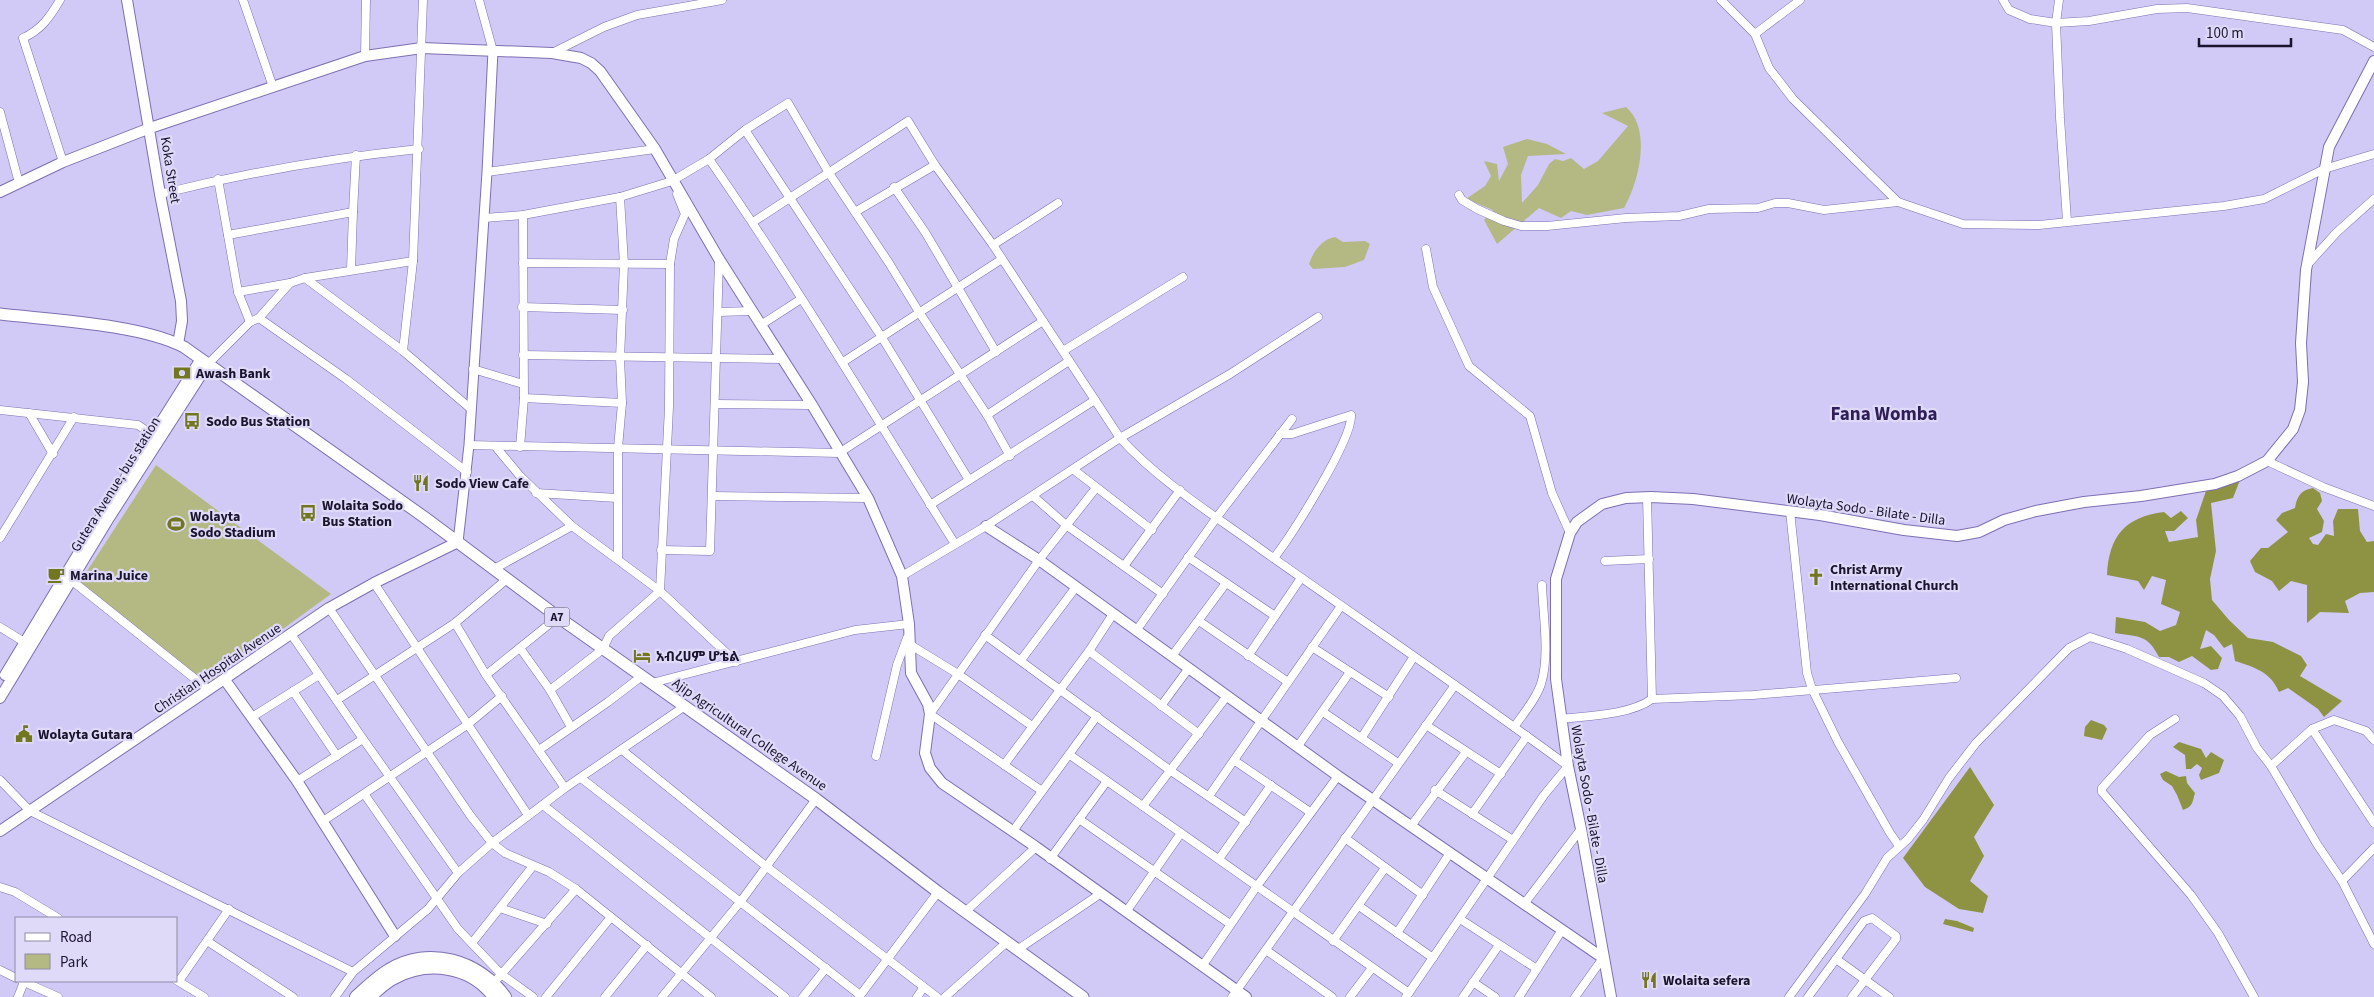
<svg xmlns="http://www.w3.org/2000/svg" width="2374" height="997" viewBox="0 0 2374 997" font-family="'Source Sans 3','Noto Sans Ethiopic',sans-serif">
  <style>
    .green { fill: #b4b984 }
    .forest { fill: #8e9344 }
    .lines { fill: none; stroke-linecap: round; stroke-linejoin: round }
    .minor-casing { stroke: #7e6fb2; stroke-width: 9 }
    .tertiary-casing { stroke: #7e6fb2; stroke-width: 11 }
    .secondary-casing { stroke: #7e6fb2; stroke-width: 12 }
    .primary-casing { stroke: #7e6fb2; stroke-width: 13 }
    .trunk-casing { stroke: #7e6fb2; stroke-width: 14 }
    .minor { stroke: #fff; stroke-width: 8 }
    .tertiary { stroke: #fff; stroke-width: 9 }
    .secondary { stroke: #fff; stroke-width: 10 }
    .primary { stroke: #fff; stroke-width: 11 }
    .trunk { stroke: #fff; stroke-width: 12 }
    .labels { text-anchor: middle; stroke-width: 4.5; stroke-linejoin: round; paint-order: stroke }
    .shield { fill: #dedaf7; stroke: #564f6a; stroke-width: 1 }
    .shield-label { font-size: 12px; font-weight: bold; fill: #1b142e }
    .street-label { font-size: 14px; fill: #1b142e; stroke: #dedaf7 }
    .poi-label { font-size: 14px; font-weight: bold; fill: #1b142e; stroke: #dedaf7; text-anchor: start }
    .district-label { font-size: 19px; font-weight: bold; fill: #301e59; stroke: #dedaf7 }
  </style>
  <rect width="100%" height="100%" fill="#d1caf6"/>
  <g class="green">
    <path d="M1626,107C1652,129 1639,182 1624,208L1587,215L1571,211L1561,218L1539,208L1497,244L1484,220L1493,210L1466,199L1485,186L1491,176L1484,161L1497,164L1499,181L1508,164L1503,147L1527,139L1547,144L1566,154L1528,156L1521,175L1522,203L1538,185L1549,164L1555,159L1563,161L1571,158L1584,169L1598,161L1628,126L1602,113Z"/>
    <path d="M1335,237L1343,242L1365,241L1370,244L1364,260L1345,267L1313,269L1309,264C1313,252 1322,239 1335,237Z"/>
    <path d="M156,465L331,594L207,684L80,582Z"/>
  </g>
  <g class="forest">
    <path d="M2240,480L2233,498L2211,503L2216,551L2210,579L2212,600L2229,620L2248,638L2273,642L2301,656L2307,665L2300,676L2342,701L2324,717L2318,709L2288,688L2279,692C2271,672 2254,667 2235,661L2232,644L2224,648L2214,635L2206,630L2200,649L2211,646L2222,658L2218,669L2211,670L2192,656L2179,662L2169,657H2159C2147,634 2139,637 2115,633L2116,617L2145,622L2160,631L2176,625L2180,612L2161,604L2166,580L2152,576L2144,590L2138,581L2107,575C2109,536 2125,517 2164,512L2171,518L2181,511L2188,518L2174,531H2165L2169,542L2198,537L2196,520L2206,491Z"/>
    <path d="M2313,488L2320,493L2322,501L2317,509L2324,521L2322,532L2309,538L2313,544L2318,545L2326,534L2334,536L2333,521L2338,509H2358L2360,531L2367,542L2374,541V592L2360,593L2345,601L2349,613L2320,612L2307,623V585L2291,581L2279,591L2272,581L2255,572L2250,561L2261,548H2268L2288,532L2276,520L2282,513L2295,508C2297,496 2301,490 2313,488Z"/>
    <path d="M2091,720L2104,725L2107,729L2102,740L2084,736L2085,727Z"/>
    <path d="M2179,742L2201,749L2206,758L2211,752L2224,760L2219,773L2201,780L2199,775L2202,768L2197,764L2191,769H2186L2185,755L2173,747Z"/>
    <path d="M1970,767L1994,805L1974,837L1984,856L1970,881L1988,896L1983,913L1959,909L1925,887L1903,858Z"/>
    <path d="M2166,771L2179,777L2186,776L2187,783L2195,793C2192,802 2194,806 2183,810L2177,795L2172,786L2163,780L2160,774Z"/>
    <path d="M1945,919L1957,921L1974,928L1973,932L1943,924Z"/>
  </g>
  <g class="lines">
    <g class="minor-casing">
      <g id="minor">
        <path d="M60,0C50,17 41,30 23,38L63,162"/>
        <path d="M243,0L273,87"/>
        <path d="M479,0L493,51"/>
        <path d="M1721,0L1755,34L1769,68L1793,99L1898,202L1963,224L2039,225L2224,206L2264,199L2324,169L2374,154"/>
        <path d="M2003,0L2009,10L2030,19L2056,23L2089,21L2157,9L2187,8L2343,30L2374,47"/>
        <path d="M2059,0L2056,23L2060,118L2067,221"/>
        <path d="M1755,34L1800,0"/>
        <path d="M552,53L604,27L637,15L722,0"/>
        <path d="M365,56L366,0"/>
        <path d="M0,112L19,183"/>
        <path d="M745,130L881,336L969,480"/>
        <path d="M709,159C796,284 874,415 955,544"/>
        <path d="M487,172L655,149"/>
        <path d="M218,179L238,292L250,322"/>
        <path d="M894,187L925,232L996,352"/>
        <path d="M160,194C245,173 331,158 419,149"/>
        <path d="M1459,195L1462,200L1477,209L1504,221L1521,226H1547L1626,218L1679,216L1709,209L1758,208L1775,203H1788L1824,210L1898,202"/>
        <path d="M855,212L935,165"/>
        <path d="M484,218L523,215L620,197L672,181L709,159L745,130L788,103L829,173L889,263L919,312L987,415L1010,456"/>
        <path d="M753,222L908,121L935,165L993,245L1120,438C1160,482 1214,515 1262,550C1364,622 1467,692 1568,766L1544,795L1406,997"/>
        <path d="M228,235L353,212L356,155"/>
        <path d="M993,245L1058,203"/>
        <path d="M1426,249L1433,287L1469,366L1530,416L1552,493L1570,533"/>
        <path d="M523,263L670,264"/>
        <path d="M2308,264L2337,232L2374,199"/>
        <path d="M351,270L353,212"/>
        <path d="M305,278L413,261"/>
        <path d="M238,292L290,283"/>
        <path d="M522,307L623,310"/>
        <path d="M718,312L752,311"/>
        <path d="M259,318L346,379L467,472"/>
        <path d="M761,325L801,299"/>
        <path d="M403,351L413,261L423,0"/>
        <path d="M1063,351L1183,277"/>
        <path d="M523,355L782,359"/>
        <path d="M843,362L1002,259"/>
        <path d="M208,364L250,322L259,318L290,283L305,278L403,351L471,409"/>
        <path d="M473,369L523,384"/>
        <path d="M524,398L622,403"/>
        <path d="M716,404L812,405"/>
        <path d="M0,410L138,425L156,437"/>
        <path d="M29,413L53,454"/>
        <path d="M987,415L1069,361"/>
        <path d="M469,445L839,453L1043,321"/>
        <path d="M495,446L520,476L572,526L660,591L736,662"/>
        <path d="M520,447L524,398L523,215"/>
        <path d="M2267,461L2323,487L2374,506"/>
        <path d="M1074,470L1152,530"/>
        <path d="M536,493L617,498"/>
        <path d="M713,496L868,498"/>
        <path d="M1033,496L1066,525L1163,594"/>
        <path d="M930,505L1095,400"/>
        <path d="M1790,511L1807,673L1812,689L1838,742L1890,833L1899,846"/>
        <path d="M0,538L74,417"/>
        <path d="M661,550L710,551L719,261"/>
        <path d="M1188,557L1275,616"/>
        <path d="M1274,558C1291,536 1353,439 1351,415L1292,434H1280"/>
        <path d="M618,559V448L622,403L620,358L624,264L620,197"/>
        <path d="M1605,561L1649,559"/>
        <path d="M1124,566L1180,490"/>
        <path d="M494,569L572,526"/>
        <path d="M902,576L986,526L1120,438L1230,374L1318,317"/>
        <path d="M71,580L209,690"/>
        <path d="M374,583L528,815"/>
        <path d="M329,608L470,815L492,843L505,853L549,872L576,889L711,997"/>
        <path d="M1199,621L1288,682"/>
        <path d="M455,623L486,675L565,788"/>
        <path d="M0,627L29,645"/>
        <path d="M1136,631L1217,517L1292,419"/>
        <path d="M291,634L363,739L458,873"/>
        <path d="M985,635L1171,771L1246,822"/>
        <path d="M909,644L958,674L1032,726"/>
        <path d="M1312,647L1389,697"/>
        <path d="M520,648L550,690L571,727"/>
        <path d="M1089,651L1199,734"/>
        <path d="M1172,656L1226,583"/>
        <path d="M1248,656L1301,578"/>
        <path d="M1021,660L1076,587"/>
        <path d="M486,675L558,617"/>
        <path d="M652,683L855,630L909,624"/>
        <path d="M550,690L603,649L609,636L660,591L669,407L670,264L674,239L685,214L677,194"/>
        <path d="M293,691L337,756"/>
        <path d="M1652,699L1753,695L1956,678"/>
        <path d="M337,700L455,623L507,579"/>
        <path d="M1161,706L1189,668"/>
        <path d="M1323,712L1398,763"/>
        <path d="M252,717L319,675"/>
        <path d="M1561,719C1588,716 1630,715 1652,699L1647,497"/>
        <path d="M2175,719L2150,735L2102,788V792L2191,895L2218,933L2254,997"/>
        <path d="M1426,725L1501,774"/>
        <path d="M1514,727C1524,713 1536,699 1541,684C1550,656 1543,615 1542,585"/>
        <path d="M2312,729L2374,823"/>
        <path d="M1362,737L1413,658"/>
        <path d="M1298,746L1350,672"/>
        <path d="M539,750L608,702L642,676"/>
        <path d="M622,750L767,867L937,997"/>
        <path d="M1070,755L1409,993"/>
        <path d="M876,756L897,665L907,638"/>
        <path d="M1235,761L1310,812"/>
        <path d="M1004,765L1089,651L1113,614"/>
        <path d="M2271,766L2312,729L2334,720L2366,731L2374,740"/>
        <path d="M581,778L860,995"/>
        <path d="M0,780L30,811L353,972"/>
        <path d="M297,781L363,739"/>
        <path d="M1435,790L1513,840"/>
        <path d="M1042,791L930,714L1039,560L1096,488"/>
        <path d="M365,795L458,929L501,974L533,997"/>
        <path d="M1209,796L1341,606"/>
        <path d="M543,805L785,997"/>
        <path d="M1143,806L1227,696"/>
        <path d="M1472,814L1527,736"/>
        <path d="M1079,819L1230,924"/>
        <path d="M323,821L467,725L502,696"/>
        <path d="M1411,826L1466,752"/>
        <path d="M1013,831L1097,716"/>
        <path d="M1345,838L1423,895"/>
        <path d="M1050,859L1107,781"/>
        <path d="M1219,859L1271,785"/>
        <path d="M2342,881L2374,848"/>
        <path d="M0,887L15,892L58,918"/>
        <path d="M1524,904L1581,829"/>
        <path d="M1359,906L1433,958"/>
        <path d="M500,908L547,924"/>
        <path d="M965,912L1036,847"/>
        <path d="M1126,912L1181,833"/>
        <path d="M1460,919L1537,969"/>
        <path d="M1397,933L1450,853"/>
        <path d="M207,941L293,997"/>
        <path d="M1333,941L1385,868"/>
        <path d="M472,943L533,866"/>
        <path d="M1017,950L1100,894"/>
        <path d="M1266,950L1332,997"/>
        <path d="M1836,959L1889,997"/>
        <path d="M1203,965L1257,886L1338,776"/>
        <path d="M0,970L16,978"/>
        <path d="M498,978L576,889"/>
        <path d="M176,980L204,997"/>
        <path d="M22,981L58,997"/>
        <path d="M179,981L229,909"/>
        <path d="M1473,982L1495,997"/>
        <path d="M18,997L24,982"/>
        <path d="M335,997L353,972L428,909L458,873L492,843L565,788L685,706"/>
        <path d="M546,997L611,917"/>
        <path d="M605,997L647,945"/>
        <path d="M662,997L741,901L816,799"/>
        <path d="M803,997L826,968"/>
        <path d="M859,997L938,892"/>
        <path d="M917,997L924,987"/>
        <path d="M945,997L1007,942"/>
        <path d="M1232,997L1455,685"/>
        <path d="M1350,997L1372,968"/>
        <path d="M1463,997L1499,945"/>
        <path d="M1519,997L1562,930"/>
        <path d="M1575,997L1603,958"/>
        <path d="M1789,997L1865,894L1887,858L1908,839L1923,820L1949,778L1976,743L2069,648L2090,637L2127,649L2204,683L2223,696L2240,716L2257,748L2271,766L2317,844L2342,881L2374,944"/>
        <path d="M1808,997L1864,921L1872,918L1896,936V939L1852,997"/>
      </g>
    </g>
    <g class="tertiary-casing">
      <path id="tertiary" d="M458,542L469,445L487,172L493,51"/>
    </g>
    <g class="secondary-casing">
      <g id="secondary">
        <path d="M127,0L160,194L181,301L182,321L178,344"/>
        <path d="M0,192L63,162L150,128L365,56L422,48L552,53L581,58L591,63L600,71L655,149L719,259L812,405L868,498L902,576L909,624L911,673L928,704L930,714L925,753L930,768L942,783L1036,847L1246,997"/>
        <path d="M986,526L1039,560L1338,776L1603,958"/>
        <path d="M5,675L84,544L201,359"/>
        <path d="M225,680L297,781L395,936"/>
        <path d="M0,698L109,518L208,364"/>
        <path d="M0,831L329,608L374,583L458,542"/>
        <path d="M1611,997L1581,829L1568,766L1556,679V579L1570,533L1577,522L1602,504L1626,498L1651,497L1693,499L1820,515L1904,530L1957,536L1979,532L2004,520L2036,511L2084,502L2141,496L2215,484L2238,476L2267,461L2293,429L2300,410L2303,382L2301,343L2306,270L2329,147L2374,61"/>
      </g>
    </g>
    <g class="primary-casing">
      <path id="primary" d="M0,314C51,320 140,324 184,347L424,517L558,617L816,799L938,892L1083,997"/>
    </g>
    <g class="trunk-casing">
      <g id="trunk">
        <path d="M356,997C366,988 377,977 389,970C428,945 480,961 505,997"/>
        <path d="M369,997C377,991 385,982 394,978C427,960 471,965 494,997"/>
      </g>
    </g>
    <use href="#minor" class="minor"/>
    <use href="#tertiary" class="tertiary"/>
    <use href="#secondary" class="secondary"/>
    <use href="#primary" class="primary"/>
    <use href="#trunk" class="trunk"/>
  </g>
  <defs>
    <g id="bank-bare" transform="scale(1.35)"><path d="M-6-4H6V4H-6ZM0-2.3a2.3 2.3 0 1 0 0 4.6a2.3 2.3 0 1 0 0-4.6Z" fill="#71761f" stroke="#dedaf7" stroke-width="2.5" paint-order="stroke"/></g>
    <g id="bus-bare" transform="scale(1.35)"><path d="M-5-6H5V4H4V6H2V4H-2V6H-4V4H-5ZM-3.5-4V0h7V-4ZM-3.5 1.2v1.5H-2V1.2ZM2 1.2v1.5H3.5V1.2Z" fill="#71761f" stroke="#dedaf7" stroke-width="2.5" paint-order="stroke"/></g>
    <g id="restaurant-bare" transform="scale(1.35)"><path d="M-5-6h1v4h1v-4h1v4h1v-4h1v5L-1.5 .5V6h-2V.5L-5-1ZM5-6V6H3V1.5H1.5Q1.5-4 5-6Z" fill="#71761f" stroke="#dedaf7" stroke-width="2.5" paint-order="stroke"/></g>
    <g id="stadium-bare" transform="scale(1.35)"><path d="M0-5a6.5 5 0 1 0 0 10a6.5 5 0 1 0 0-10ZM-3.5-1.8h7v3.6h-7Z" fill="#71761f" stroke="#dedaf7" stroke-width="2.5" paint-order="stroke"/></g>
    <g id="cafe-bare" transform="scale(1.35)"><path d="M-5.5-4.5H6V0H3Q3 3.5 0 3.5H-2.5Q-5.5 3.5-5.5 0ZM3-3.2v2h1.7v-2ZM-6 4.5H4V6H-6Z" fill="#71761f" stroke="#dedaf7" stroke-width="2.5" paint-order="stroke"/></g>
    <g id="church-bare" transform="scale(1.35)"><path d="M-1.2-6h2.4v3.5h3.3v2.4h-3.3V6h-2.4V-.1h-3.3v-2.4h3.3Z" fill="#71761f" stroke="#dedaf7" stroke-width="2.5" paint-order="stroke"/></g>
    <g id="hotel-bare" transform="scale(1.35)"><path d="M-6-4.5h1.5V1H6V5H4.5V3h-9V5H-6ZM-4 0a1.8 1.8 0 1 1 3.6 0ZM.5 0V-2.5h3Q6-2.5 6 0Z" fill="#71761f" stroke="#dedaf7" stroke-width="2.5" paint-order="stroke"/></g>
    <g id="civic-bare" transform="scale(1.35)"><path d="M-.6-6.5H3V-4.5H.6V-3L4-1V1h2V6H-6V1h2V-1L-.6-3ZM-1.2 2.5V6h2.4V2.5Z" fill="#71761f" stroke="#dedaf7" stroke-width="2.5" paint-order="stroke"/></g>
  </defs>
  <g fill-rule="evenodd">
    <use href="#bank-bare" x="182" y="373"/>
    <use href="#bus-bare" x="192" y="421"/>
    <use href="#restaurant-bare" x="421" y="483"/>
    <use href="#bus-bare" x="308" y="513"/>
    <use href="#stadium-bare" x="176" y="524"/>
    <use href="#cafe-bare" x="56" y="575"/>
    <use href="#church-bare" x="1816" y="577"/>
    <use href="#hotel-bare" x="642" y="656"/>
    <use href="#civic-bare" x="24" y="734"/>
    <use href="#restaurant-bare" x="1649" y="980"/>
  </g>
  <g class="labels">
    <rect class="shield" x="544.5" y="607.5" width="25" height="19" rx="4"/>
    <g class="shield-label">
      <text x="557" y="621">A7</text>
    </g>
    <g class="street-label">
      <text transform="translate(171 170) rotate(81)" y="5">Koka Street</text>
      <text transform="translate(115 484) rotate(-58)" y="5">Gutera Avenue, bus station</text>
      <text transform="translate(1866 509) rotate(8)" y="5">Wolayta Sodo - Bilate - Dilla</text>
      <text transform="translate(217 668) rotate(-34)" y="5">Christian Hospital Avenue</text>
      <text transform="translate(750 734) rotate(35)" y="5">Ajip Agricultural College Avenue</text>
      <text transform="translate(1590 804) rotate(80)" y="5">Wolayta Sodo - Bilate - Dilla</text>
    </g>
    <g class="poi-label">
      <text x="196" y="378">Awash Bank</text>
      <text x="206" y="426">Sodo Bus Station</text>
      <text x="435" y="488">Sodo View Cafe</text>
      <text x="322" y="510">Wolaita Sodo<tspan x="322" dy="16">Bus Station</tspan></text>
      <text x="190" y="521">Wolayta<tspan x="190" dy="16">Sodo Stadium</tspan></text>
      <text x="1830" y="574">Christ Army<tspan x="1830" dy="16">International Church</tspan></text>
      <text x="70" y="580">Marina Juice</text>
      <text x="656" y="661">አብረሀም ሆቴል</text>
      <text x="38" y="739">Wolayta Gutara</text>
      <text x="1663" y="985">Wolaita sefera</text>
    </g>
    <g class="district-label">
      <text x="1884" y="420">Fana Womba</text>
    </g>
  </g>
  <rect x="15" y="917" width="162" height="65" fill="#dedaf7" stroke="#908ba7"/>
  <rect x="25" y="933" width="25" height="8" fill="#ffffff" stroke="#908ba7"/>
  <text x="60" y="942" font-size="15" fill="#1b142e">Road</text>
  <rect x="25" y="954" width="25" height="15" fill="#b4b984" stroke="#908ba7"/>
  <text x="60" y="967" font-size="15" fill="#1b142e">Park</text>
  <path d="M2199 38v8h92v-8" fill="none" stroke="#1b142e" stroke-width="2.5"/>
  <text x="2206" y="38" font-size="15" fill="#1b142e" stroke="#dedaf7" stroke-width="4" paint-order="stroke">100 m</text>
</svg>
